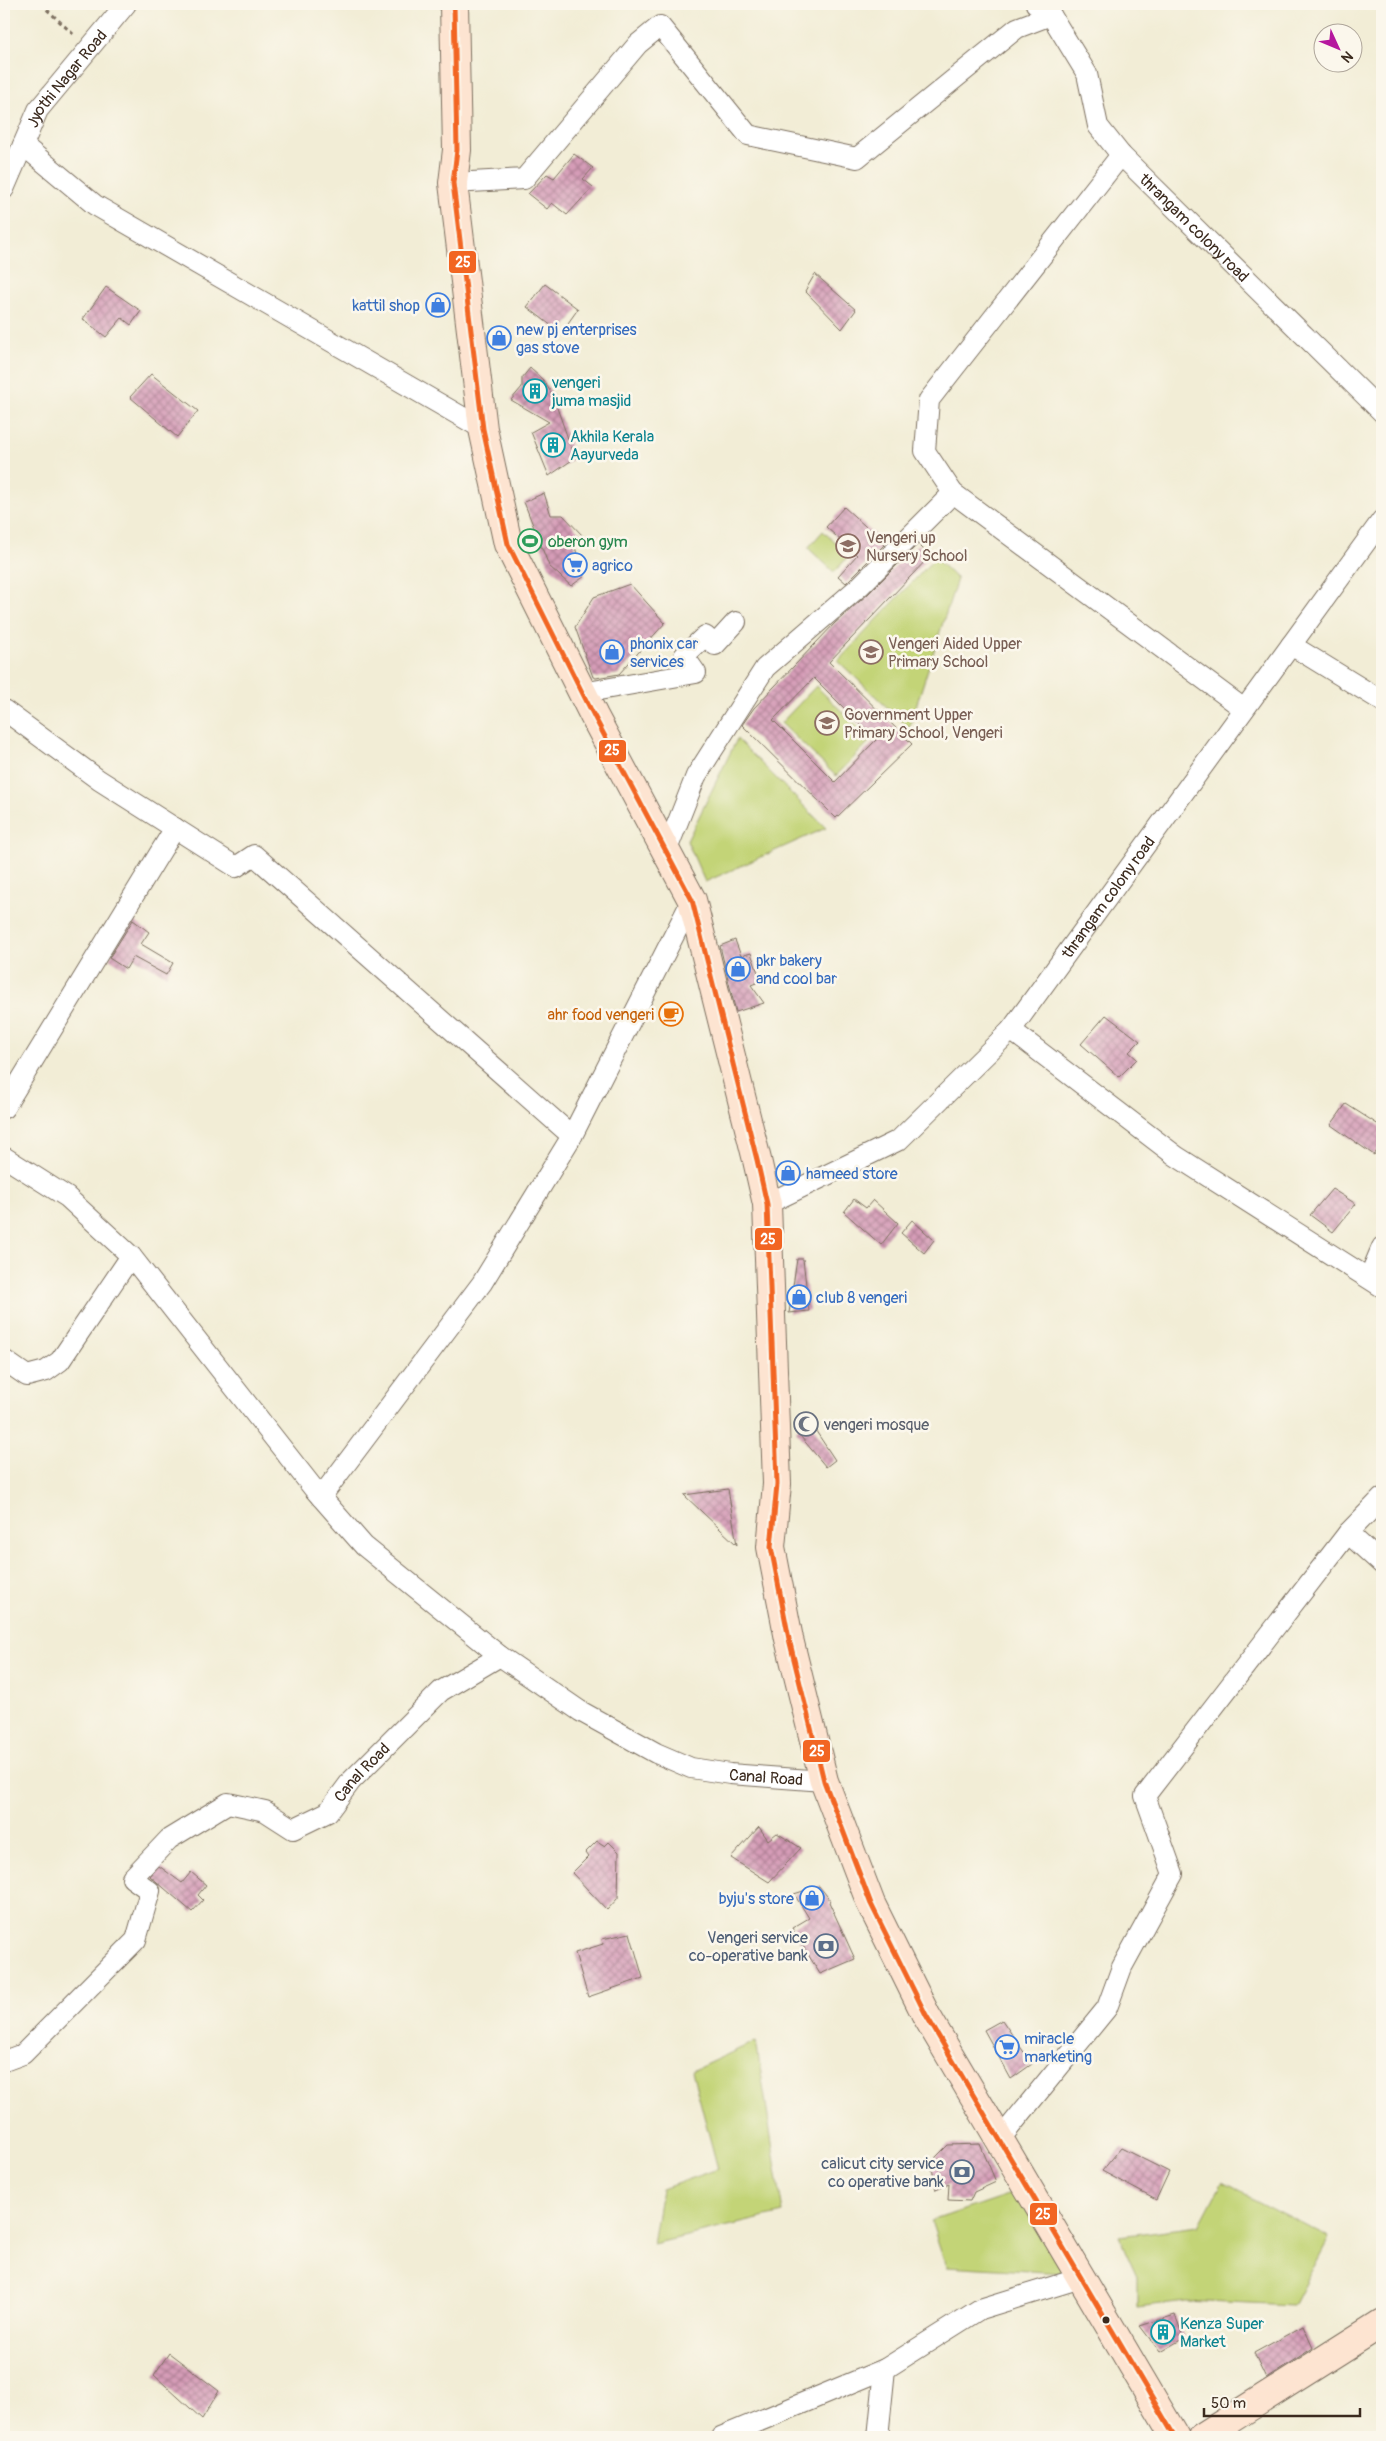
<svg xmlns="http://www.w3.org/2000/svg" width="1386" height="2441" viewBox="0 0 1386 2441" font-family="Pangolin,sans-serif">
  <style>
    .green { fill: #c3d477; stroke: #7f7f4a }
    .building { fill: url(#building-cross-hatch); fill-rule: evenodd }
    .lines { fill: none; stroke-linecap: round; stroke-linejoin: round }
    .minor-casing { stroke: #7b6e5e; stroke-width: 22 }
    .secondary-casing { stroke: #7b6e5e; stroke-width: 30 }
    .path { stroke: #7b6e5e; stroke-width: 3; stroke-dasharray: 4 4; stroke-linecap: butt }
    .minor { stroke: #fff; stroke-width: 20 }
    .secondary { stroke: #fde4d1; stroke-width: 28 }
    .bus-1-casing { stroke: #fbf7ec; stroke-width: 9 }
    .bus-1 { stroke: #f26522; stroke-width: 5 }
    .bus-dot { fill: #3b2a1e; stroke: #fbf7ec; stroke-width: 2 }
    .labels { text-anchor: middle; stroke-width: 5; stroke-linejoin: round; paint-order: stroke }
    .street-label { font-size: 16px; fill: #3b2a1e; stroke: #fbf7ec }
    .shop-label { font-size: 16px; fill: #366cbe; stroke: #fbf7ec; text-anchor: start }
    .culture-label { font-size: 16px; fill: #0d838f; stroke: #fbf7ec; text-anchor: start }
    .education-label { font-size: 16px; fill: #785e54; stroke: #fbf7ec; text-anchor: start }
    .leisure-label { font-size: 16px; fill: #27864d; stroke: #fbf7ec; text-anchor: start }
    .food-label { font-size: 16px; fill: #c56008; stroke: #fbf7ec; text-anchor: end }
    .worship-label { font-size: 16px; fill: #5b616d; stroke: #fbf7ec; text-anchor: start }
    .service-label { font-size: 16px; fill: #4e5e75; stroke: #fbf7ec; text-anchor: end }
    .line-badge { stroke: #fbf7ec; stroke-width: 2 }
    .badge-label { font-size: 14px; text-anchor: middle; font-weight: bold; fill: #fff }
  </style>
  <defs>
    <pattern id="building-cross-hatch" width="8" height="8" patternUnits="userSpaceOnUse" patternTransform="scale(1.25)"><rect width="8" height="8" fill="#d59cb7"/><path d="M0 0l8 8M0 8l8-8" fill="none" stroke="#ae7f94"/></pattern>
  </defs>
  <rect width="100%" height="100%" fill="#fbf7ec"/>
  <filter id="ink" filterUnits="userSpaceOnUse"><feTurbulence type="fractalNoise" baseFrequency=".02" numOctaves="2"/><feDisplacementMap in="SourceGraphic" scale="10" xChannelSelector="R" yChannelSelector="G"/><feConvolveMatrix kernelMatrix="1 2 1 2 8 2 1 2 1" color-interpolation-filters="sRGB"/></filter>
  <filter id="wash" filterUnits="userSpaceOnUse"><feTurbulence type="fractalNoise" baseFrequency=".0096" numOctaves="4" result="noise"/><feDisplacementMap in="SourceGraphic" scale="20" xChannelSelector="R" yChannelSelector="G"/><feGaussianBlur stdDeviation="1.12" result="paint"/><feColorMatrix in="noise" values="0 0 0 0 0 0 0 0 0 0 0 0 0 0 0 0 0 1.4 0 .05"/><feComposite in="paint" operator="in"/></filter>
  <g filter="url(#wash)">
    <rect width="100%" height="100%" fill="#f2edd6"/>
    <g class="green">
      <path d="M823,531L849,556L834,572L808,548Z"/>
      <path d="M935,558L957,579L909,728L838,661Z"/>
      <path d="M816,686L871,740L836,776L781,723Z"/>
      <path d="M737,739L826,828L705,882L687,841Z"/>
      <path d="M756,2041L783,2213L653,2244L662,2189L718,2169L692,2071Z"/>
      <path d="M1222,2182L1329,2237L1293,2306L1186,2301L1137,2307V2276L1119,2236L1199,2226Z"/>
      <path d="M1034,2186L1063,2273L946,2266L931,2221Z"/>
    </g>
    <g id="blocks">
      <g class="building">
        <path d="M574,154L593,168L583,179L593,187L567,215L552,203L547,209L528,194L547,174L554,178Z"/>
        <path d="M815,274L856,310L842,329L805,291Z"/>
        <path d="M545,284L578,309L561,333L527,307Z"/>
        <path d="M106,287L141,311L131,325L122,318L106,337L83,319Z"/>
        <path d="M530,368L543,380L552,394L575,458L549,476L531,432L549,422L511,400L522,387V378Z"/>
        <path d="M151,374L198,411L177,437L130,397Z"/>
        <path d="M544,493L551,515H563L583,536L573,542L585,576L571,586L549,566L524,502Z"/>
        <path d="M844,507L885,544L846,583L838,576L857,555L826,527Z"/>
        <path d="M918,544L930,556L829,662L912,744L836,818L742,725L754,708L835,623L868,594ZM814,678L876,740L835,782L773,720Z"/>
        <path d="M630,584L665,623L619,674L596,678L593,677L575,627L594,597Z"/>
        <path d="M133,920L149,932L141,944L173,963L166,975L133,957L126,969L109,958Z"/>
        <path d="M735,940L741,956L751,953L761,981L751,985L764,1003L736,1012L720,946Z"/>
        <path d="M1106,1015L1140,1041L1129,1052L1137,1059L1119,1077L1081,1044Z"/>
        <path d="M1346,1104L1382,1127V1144L1374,1155L1331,1125Z"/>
        <path d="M1332,1189L1356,1204L1333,1232L1310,1215Z"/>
        <path d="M854,1199L866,1208L873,1200L898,1223L881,1245L844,1212Z"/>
        <path d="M912,1220L934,1240L924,1253L901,1233Z"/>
        <path d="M797,1259H803L809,1311L789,1313Z"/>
        <path d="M806,1416L835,1460L826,1467L796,1431Z"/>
        <path d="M728,1489L737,1545L684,1495Z"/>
        <path d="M759,1827L768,1840L777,1833L801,1848L769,1882L731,1858Z"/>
        <path d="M597,1841L605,1846L609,1842L619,1852L618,1898L607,1910L572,1873L588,1857L585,1853Z"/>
        <path d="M159,1866L182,1883L191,1872L206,1885L198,1895L203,1900L192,1912L150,1876Z"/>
        <path d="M819,1886L831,1901L829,1902L855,1959L820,1974L792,1928L809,1918L794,1894Z"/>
        <path d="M630,1933L643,1978L588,1997L575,1953L603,1944L602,1939Z"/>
        <path d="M1002,2020L1032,2064L1011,2079L984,2030Z"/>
        <path d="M980,2144L996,2182L974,2192L970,2201L948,2200L949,2184L936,2190L931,2162L948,2145Z"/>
        <path d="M1121,2148L1169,2172L1156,2200L1102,2171Z"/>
        <path d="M1175,2315L1184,2338L1160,2352L1140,2326Z"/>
        <path d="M1303,2326L1313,2348L1266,2378L1254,2353Z"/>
        <path d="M169,2353L219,2391L202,2419L154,2375Z"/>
      </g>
    </g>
  </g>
  <g filter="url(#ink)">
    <use href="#blocks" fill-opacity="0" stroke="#7b6e5e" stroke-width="1"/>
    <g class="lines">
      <g class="minor-casing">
        <g id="minor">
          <path id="s1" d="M1036,4L1051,15L1087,74L1098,126L1121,155L1382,412"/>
          <path d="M23,145L95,205L483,429"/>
          <path d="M1121,155L929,400L925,451L953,493L1244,709"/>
          <path d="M453,183L524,179L638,44L660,26L748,135L857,158L1017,28L1051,15"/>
          <path id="s2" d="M4,189L38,110L126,4"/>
          <path d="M1291,645L1382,701"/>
          <path d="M582,693L696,673L684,656L705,636L715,645L736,622"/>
          <path d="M4,710L99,780L236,867L254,855L572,1136L692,900"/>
          <path d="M666,852L696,776L765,668L860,586L953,493"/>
          <path d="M1011,1030L1176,1156L1382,1287"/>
          <path d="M4,1108L175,828"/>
          <path d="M4,1157L67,1197L131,1256L314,1489L364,1546L500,1656"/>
          <path id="s3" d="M767,1204L899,1140L1011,1030L1382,520"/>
          <path d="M1369,1278L1382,1247"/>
          <path d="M4,1360L27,1376L46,1371L60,1361L131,1256"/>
          <path d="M321,1497L482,1283L572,1136"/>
          <path d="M1348,1533L1382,1564"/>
          <path id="s4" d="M4,2061L23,2054L136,1940L150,1891L132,1878L169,1839L228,1803L265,1811L293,1829L328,1812L351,1781L441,1691L500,1656L580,1711L656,1753L691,1768L730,1774L824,1781"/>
          <path d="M1000,2139L1107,2008L1122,1967L1173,1874L1145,1796L1348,1533L1382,1498"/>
          <path d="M721,2437L885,2369L980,2309L1081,2278"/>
          <path d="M878,2437L885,2369"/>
        </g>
      </g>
      <g class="secondary-casing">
        <g id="secondary">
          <path d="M454,4L457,150L453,183L483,429L508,544L594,716L692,900L757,1160L767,1204L772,1342L777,1484L771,1547L789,1639L824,1781L871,1904L926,2015L1175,2437"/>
          <path d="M1202,2437L1382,2323"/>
        </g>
      </g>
      <path class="path" d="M41,4L75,36"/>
      <use href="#minor" class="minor"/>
      <use href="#secondary" class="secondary"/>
      <g class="bus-1-casing">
        <path id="bus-1" d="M454,4L457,150L453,183L483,429L508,544L594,716L692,900L757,1160L767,1204L772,1342L777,1484L771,1547L789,1639L824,1781L871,1904L926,2015L1175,2437"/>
      </g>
      <use href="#bus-1" class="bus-1"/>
    </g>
  </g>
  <defs>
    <g id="shop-ring" transform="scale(1.25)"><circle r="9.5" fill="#fbf7ec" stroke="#3f7fe0" stroke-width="1.5"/><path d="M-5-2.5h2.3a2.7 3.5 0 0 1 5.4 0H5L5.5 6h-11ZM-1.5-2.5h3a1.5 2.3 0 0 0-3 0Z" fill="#3f7fe0"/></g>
    <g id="building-ring" transform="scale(1.25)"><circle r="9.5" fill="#fbf7ec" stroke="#0f9aa8" stroke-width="1.5"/><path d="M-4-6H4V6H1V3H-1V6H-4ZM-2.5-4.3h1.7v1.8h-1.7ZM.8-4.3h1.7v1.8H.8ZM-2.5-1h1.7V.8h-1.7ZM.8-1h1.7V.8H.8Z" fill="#0f9aa8"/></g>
    <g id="stadium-ring" transform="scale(1.25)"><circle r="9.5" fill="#fbf7ec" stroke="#2e9e5b" stroke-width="1.5"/><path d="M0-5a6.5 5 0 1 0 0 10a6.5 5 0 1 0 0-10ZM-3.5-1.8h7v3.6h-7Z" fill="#2e9e5b"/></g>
    <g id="school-ring" transform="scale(1.25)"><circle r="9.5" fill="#fbf7ec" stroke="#8d6e63" stroke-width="1.5"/><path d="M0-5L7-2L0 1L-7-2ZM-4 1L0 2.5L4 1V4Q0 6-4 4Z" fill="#8d6e63"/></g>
    <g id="supermarket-ring" transform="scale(1.25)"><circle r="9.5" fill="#fbf7ec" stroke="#3f7fe0" stroke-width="1.5"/><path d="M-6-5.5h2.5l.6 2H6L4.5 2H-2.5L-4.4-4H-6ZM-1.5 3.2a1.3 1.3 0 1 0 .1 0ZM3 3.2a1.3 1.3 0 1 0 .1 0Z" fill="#3f7fe0"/></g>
    <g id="cafe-ring" transform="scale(1.25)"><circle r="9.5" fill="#fbf7ec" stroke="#e8710a" stroke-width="1.5"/><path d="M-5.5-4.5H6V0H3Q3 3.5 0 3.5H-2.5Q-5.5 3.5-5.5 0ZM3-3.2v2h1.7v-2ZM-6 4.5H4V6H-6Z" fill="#e8710a"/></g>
    <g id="mosque-ring" transform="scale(1.25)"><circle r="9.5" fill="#fbf7ec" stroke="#6b7280" stroke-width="1.5"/><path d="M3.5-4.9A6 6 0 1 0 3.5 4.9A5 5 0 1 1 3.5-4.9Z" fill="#6b7280"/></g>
    <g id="bank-ring" transform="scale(1.25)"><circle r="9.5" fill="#fbf7ec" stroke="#5c6f8a" stroke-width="1.5"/><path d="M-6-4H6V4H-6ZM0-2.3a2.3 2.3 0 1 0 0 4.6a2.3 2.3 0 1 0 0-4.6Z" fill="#5c6f8a"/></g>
  </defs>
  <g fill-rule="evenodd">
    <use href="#shop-ring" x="438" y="305"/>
    <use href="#shop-ring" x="499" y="338"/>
    <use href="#building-ring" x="535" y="391"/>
    <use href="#building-ring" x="553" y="445"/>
    <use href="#stadium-ring" x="530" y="541"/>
    <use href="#school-ring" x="848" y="546"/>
    <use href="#supermarket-ring" x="575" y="565"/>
    <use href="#shop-ring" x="612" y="652"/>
    <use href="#school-ring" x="871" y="652"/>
    <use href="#school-ring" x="827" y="723"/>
    <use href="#shop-ring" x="738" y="969"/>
    <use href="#cafe-ring" x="671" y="1014"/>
    <use href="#shop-ring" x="788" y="1173"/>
    <use href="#shop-ring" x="799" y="1297"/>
    <use href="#mosque-ring" x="806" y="1424"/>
    <use href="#shop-ring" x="812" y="1898"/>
    <use href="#bank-ring" x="826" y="1946"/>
    <use href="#supermarket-ring" x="1007" y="2047"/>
    <use href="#bank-ring" x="962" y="2172"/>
    <use href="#building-ring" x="1163" y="2332"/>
  </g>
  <circle class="bus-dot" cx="1106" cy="2320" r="4.5"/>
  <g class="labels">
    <g class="street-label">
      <text dy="6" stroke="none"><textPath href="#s2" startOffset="128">Jyothi Nagar Road</textPath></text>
      <text dy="6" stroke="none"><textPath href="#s1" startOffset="281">thrangam colony road</textPath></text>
      <text dy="6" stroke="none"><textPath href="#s3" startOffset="468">thrangam colony road</textPath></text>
      <text dy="6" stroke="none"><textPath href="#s4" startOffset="539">Canal Road</textPath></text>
      <text dy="6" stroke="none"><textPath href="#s4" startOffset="1019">Canal Road</textPath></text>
    </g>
    <g class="shop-label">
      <text x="420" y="311" text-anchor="end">kattil shop</text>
      <text x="516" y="335">new pj enterprises<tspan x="516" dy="18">gas stove</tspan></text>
      <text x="592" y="571">agrico</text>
      <text x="630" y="649">phonix car<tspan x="630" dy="18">services</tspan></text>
      <text x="756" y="966">pkr bakery<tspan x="756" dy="18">and cool bar</tspan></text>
      <text x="806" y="1179">hameed store</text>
      <text x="816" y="1303">club 8 vengeri</text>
      <text x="794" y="1904" text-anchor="end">byju's store</text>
      <text x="1024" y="2044">miracle<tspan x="1024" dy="18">marketing</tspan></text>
    </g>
    <g class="culture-label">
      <text x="552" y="388">vengeri<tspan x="552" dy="18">juma masjid</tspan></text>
      <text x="570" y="442">Akhila Kerala<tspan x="570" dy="18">Aayurveda</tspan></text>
      <text x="1180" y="2329">Kenza Super<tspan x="1180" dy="18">Market</tspan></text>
    </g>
    <g class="education-label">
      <text x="866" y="543">Vengeri up<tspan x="866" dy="18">Nursery School</tspan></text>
      <text x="888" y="649">Vengeri Aided Upper<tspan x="888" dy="18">Primary School</tspan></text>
      <text x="844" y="720">Government Upper<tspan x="844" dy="18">Primary School, Vengeri</tspan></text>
    </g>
    <g class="leisure-label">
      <text x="548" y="547">oberon gym</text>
    </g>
    <g class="food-label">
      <text x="654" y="1020">ahr food vengeri</text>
    </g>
    <g class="worship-label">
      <text x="824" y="1430">vengeri mosque</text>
    </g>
    <g class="service-label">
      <text x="808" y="1943">Vengeri service<tspan x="808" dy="18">co-operative bank</tspan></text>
      <text x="944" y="2169">calicut city service<tspan x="944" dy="18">co operative bank</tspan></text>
    </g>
  </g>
  <g class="line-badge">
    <rect x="448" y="250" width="29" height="24" rx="5" fill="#f26522"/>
    <rect x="598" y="739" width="29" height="24" rx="5" fill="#f26522"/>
    <rect x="754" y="1227" width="29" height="24" rx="5" fill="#f26522"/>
    <rect x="802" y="1739" width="29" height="24" rx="5" fill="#f26522"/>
    <rect x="1029" y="2202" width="29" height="24" rx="5" fill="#f26522"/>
  </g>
  <g class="badge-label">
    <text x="463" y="267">25</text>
    <text x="612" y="755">25</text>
    <text x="768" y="1244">25</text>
    <text x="817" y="1756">25</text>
    <text x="1043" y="2219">25</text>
  </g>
  <rect width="1386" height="2441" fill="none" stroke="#fbf7ec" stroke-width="20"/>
  <g transform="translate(1338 48) rotate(134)"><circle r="24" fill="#fbf7ec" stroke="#aea59a"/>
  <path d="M0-4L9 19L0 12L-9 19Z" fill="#b5179e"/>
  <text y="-8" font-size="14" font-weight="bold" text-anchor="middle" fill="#3b2a1e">N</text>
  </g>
  <path d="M1204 2408v8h156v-8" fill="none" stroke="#3b2a1e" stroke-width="2.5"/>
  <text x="1211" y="2408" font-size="15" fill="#3b2a1e" stroke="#fbf7ec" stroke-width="4" paint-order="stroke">50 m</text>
</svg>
